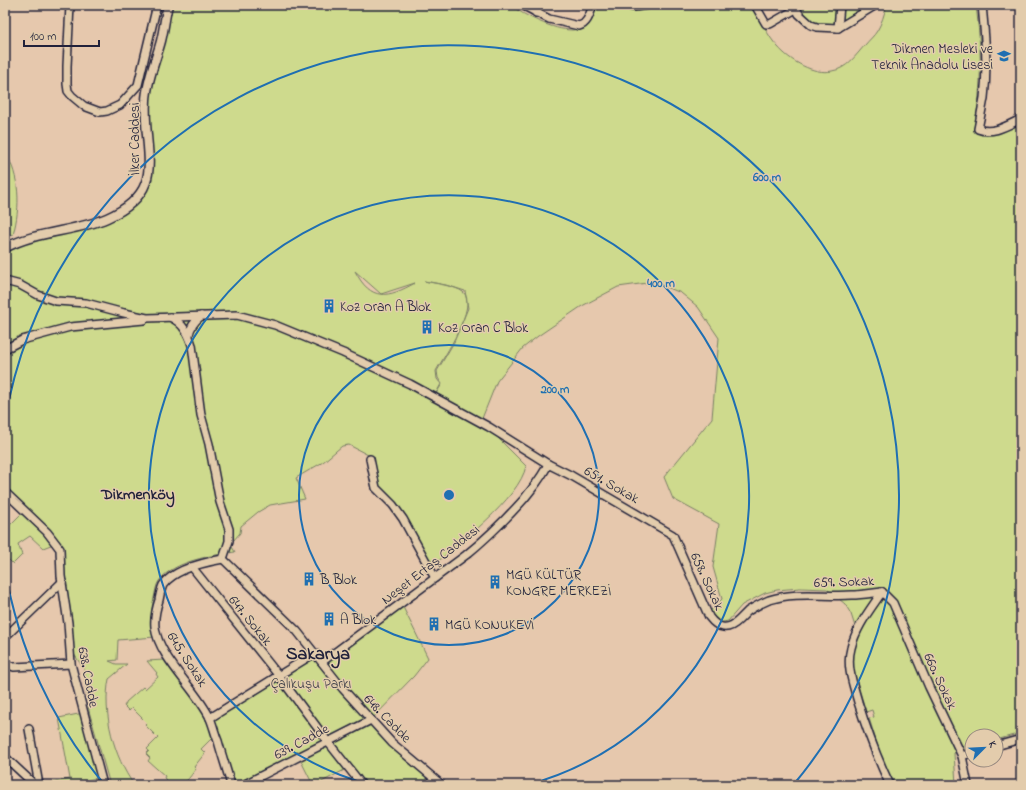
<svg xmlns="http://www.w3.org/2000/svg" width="1026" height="790" viewBox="0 0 1026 790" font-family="'Indie Flower',sans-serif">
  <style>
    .green { fill: #ceda8d; stroke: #787e64; fill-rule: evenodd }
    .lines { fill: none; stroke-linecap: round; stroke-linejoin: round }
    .minor-casing { stroke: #22223b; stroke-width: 10 }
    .major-casing { stroke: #22223b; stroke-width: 11 }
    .minor { stroke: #e3ccac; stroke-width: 7 }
    .major { stroke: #e3ccac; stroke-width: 8 }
    .ring { fill: none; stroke: #1f6fb2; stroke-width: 2 }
    .labels { text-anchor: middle; stroke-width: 3; stroke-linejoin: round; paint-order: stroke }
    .poi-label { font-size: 14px; fill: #22223b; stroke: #e3ccac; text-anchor: start }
    .street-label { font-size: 14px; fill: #22223b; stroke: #e3ccac }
    .park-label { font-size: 14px; fill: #3c3e47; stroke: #e3ccac }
    .quarter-label { font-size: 16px; font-weight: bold; fill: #22223b; stroke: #e3ccac }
    .district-label { font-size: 18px; font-weight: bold; fill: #22223b; stroke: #e3ccac }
    .centre { fill: #1f6fb2; stroke: #e3ccac; stroke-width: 2 }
    .ring-label { font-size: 12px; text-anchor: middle; font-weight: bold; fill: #1f6fb2; stroke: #e3ccac; stroke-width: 3; stroke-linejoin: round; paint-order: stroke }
  </style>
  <rect width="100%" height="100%" fill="#e6c8ad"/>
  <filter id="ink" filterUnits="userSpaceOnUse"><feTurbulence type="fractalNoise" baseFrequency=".025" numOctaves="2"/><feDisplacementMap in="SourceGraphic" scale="8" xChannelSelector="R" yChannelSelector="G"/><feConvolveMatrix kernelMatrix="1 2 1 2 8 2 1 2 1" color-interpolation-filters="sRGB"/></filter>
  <g filter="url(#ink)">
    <g class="green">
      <path d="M172,5H510C525,16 553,30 572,30C575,30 579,28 582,28L592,5H616L635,9L658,5H753C760,18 768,37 778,47C790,61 814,75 832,71C847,69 856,55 865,45C869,40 874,36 877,31C882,23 884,14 887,5H976C981,48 983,84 974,128L982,132L998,129L1021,114V733L996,740V736H972V747L954,753L956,785H893L882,760L869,718L874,717L872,710L866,712L851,661L857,633L851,614L845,604L827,589L800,588L777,590L765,593L742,605L728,621L718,623L708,613L722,599L713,567L719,524L673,499L664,477L712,418L719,338L698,307L681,293L664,286L647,283L618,287L582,306L538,336L523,348L497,381L481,421L526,466C520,498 457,546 432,566L380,490L370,456L349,445L342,446L323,462L296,478L305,499L270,505L258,512L241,526L240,533L233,541L231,545L235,552C213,555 173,561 159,581C156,585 155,593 154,598C150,612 151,623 155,637L118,640L117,660L109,661L116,664H127L109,679C102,713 114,757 134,785H110L89,711L84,669L74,654L72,622L65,575L63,548L50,532L5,487V252L28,241L51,238L107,220L146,186L148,100ZM355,271L381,294L415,283C388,298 371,302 355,271ZM424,281L446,285L465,291L468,308L454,342L437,371L438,378L442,384L434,397L441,384L437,379L436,371C443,358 479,305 463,292C456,286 433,283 424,281Z"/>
      <path d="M795,5L840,7V5H876L838,28L817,27Z"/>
      <path d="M5,151C20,178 21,205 13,235L5,233Z"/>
      <path d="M24,511L56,543L43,548L30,536L18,544L22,555L13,564L5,556V530Z"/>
      <path d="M401,603L428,658L414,676L371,720L442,785H362L348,768L318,784L313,785L299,757L243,785H231L215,735L201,749L205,753L194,767L196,769C188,779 186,785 172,785L164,778L165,776L148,761L150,758L146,754L149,751L147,749L158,738L145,725L147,723L132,708L129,711L124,706L126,703V702L143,687L145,689L158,677L156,674L157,673L147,661L164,660L168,657L210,718L315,653L322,662Z"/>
      <path d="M83,713L101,777L71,784V785H39L70,779L59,718Z"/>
    </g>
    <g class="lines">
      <g class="minor-casing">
        <g id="minor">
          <path d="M70,5L67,66V84L68,91L72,96L84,106L100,112L107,111L120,105L138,85L157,5"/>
          <path d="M522,5L549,19L579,26C588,24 590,13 593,5"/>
          <path d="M625,5L634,7L649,5"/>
          <path d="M755,5L766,24H770L796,9"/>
          <path d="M795,5L799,14L811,25L817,27L838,28L876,5"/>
          <path d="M982,5C985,36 988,67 984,98C982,109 980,119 978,129C993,135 1008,125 1021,119"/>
          <path d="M536,13L539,5"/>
          <path d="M838,28L840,5"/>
          <path d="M5,281L20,285L38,295L56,301L86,303L124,313L147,318L237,315L275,325L343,353L410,384L489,427L548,464"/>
          <path d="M170,317C183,323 188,333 192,345L201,415L209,444L220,502L229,529V541L223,559"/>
          <path d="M189,335C190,327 195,321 201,316"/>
          <path d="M5,349L22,340L70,327L144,320"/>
          <path d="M370,459L376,488L393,505L403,519L435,578"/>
          <path d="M5,492L47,532L60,549L61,576L68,623L71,664L103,785"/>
          <path d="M223,559L297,631L343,689L392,743L442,785"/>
          <path d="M223,559C206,562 174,569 163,585C161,589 160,595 159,600C156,609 154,618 155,627C158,657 197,690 210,718C213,725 215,734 218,741C222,756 227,770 231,785"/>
          <path d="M192,567L279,676L328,742L362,785"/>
          <path d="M882,592L893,603L929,687L962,756L968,785"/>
          <path d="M882,592C870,610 856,627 851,648C846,666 853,684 858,702C867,731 877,758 890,785"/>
          <path d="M5,637L62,582"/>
          <path d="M322,662L466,555C487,538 506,519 524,499C533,487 542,478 548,464L572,476L673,535L709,617C718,629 728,631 739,620C742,617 745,614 748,611C754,607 762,603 769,600C796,591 825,597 852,595C862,595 872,593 882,592"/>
          <path d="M5,664L14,667L71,664"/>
          <path d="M210,718L315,653"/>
          <path d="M29,729L39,785"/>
          <path d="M996,746L1021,739"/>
          <path d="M962,756L972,753"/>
          <path d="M5,757L35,785"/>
          <path d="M243,785L371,720"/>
        </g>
      </g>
      <g class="major-casing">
        <path id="major" d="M5,248C36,231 75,232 107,218C170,190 142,152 146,100C147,80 156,60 161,41C164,29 165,17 168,5"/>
      </g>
      <use href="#minor" class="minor"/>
      <use href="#major" class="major"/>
    </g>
  </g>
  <g class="ring">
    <circle cx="449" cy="495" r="150"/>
    <path d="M371 785A300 300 0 1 1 527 785"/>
    <path d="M104 784A450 450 0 0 1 5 569M5 421A450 450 0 1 1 794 784"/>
  </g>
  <defs>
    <g id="school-bare" transform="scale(1.08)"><path d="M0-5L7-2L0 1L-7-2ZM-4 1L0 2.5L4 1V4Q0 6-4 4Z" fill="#1f6fb2" stroke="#e3ccac" stroke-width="2.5" paint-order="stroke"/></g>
    <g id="building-bare" transform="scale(1.08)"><path d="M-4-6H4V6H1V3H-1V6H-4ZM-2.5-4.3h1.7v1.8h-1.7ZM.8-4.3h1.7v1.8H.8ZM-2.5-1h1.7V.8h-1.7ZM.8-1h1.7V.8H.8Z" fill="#1f6fb2" stroke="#e3ccac" stroke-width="2.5" paint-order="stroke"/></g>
  </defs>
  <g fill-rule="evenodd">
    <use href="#school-bare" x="1004" y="56"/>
    <use href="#building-bare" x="329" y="306"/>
    <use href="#building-bare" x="427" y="327"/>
    <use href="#building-bare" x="309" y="579"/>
    <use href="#building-bare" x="495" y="582"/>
    <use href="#building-bare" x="329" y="619"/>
    <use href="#building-bare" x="434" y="624"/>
  </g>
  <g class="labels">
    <g class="poi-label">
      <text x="993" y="53" text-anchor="end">Dikmen Mesleki ve<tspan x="993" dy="16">Teknik Anadolu Lisesi</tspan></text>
      <text x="340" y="311">Koz Oran A Blok</text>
      <text x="438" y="332">Koz Oran C Blok</text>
      <text x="506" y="579">MGÜ KÜLTÜR<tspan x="506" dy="16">KONGRE MERKEZİ</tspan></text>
      <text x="320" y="584">B Blok</text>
      <text x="340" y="624">A Blok</text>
      <text x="445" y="629">MGÜ KONUKEVİ</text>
    </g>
    <g class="street-label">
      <text transform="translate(134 139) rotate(-90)" y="5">İlker Caddesi</text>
      <text transform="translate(612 484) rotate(30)" y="5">651. Sokak</text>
      <text transform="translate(430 564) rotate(-38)" y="5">Neşet Ertaş Caddesi</text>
      <text transform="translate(708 581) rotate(65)" y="5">658. Sokak</text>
      <text transform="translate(844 581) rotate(-2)" y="5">659. Sokak</text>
      <text transform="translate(251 620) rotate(51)" y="5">647. Sokak</text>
      <text transform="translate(188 659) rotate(57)" y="5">645. Sokak</text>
      <text transform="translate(89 677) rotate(79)" y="5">638. Cadde</text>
      <text transform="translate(941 681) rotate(65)" y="5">660. Sokak</text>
      <text transform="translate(388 718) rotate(46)" y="5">648. Cadde</text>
      <text transform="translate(301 741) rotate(-28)" y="5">639. Cadde</text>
    </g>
    <g class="park-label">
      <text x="311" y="688">Çalıkuşu Parkı</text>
    </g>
    <g class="quarter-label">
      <text x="138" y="499">Dikmenköy</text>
    </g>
    <g class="district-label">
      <text x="318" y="659">Sakarya</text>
    </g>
  </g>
  <circle cx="449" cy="495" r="6" class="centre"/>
  <g class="ring-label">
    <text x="767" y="181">600 m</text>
    <text x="661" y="287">400 m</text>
    <text x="555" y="393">200 m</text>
  </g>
  <rect width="1026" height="790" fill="none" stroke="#e3ccac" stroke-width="20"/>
  <rect x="10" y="10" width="1006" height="770" fill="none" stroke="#22223b" stroke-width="1.5" filter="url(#ink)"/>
  <g transform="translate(984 748) rotate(66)"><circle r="19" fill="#e3ccac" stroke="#96887f"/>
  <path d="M0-3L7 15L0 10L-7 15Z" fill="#1f6fb2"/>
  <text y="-6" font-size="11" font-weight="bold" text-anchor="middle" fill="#22223b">K</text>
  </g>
  <path d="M24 40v6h75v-6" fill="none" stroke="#22223b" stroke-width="2"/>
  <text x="30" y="40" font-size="12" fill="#22223b" stroke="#e3ccac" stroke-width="3" paint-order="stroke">100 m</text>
</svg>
